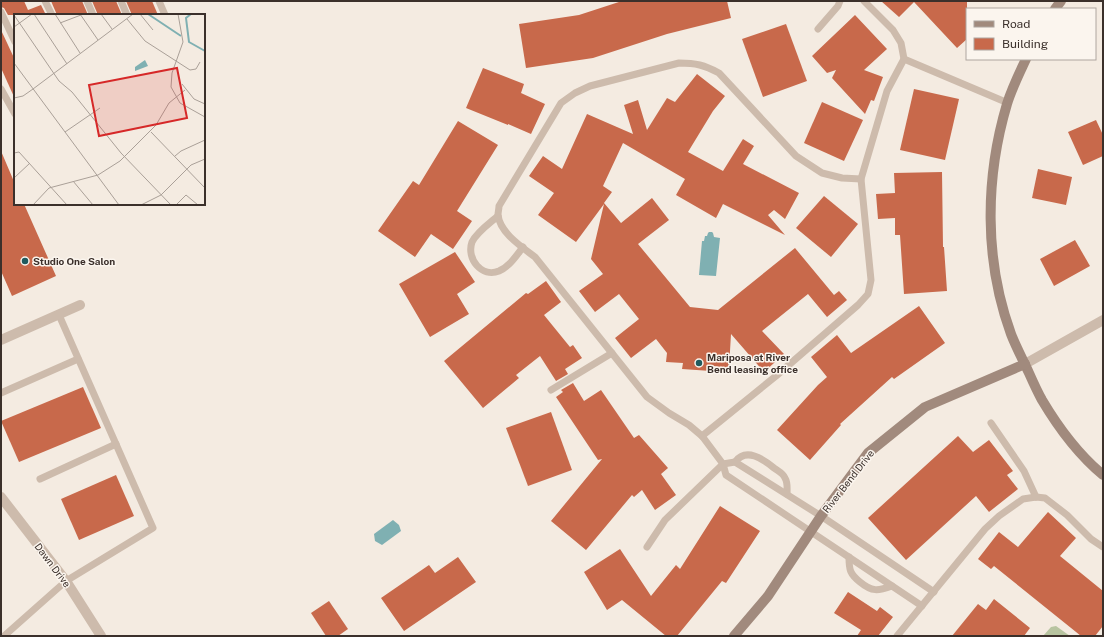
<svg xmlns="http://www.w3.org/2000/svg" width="1104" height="637" viewBox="0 0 1104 637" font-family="'Public Sans',sans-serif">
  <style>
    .green { fill: #b8c4a0 }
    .water { fill: #7fb0b2 }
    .building { fill: #c8694b }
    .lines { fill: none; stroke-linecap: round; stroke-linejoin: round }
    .lane { stroke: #cdbbac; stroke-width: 7 }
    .street { stroke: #cdbbac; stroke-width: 10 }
    .secondary { stroke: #a18a7d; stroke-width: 10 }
    .poi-dot { fill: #1f5a5e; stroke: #fbf5ee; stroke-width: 1.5 }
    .labels { text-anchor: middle; stroke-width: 3; stroke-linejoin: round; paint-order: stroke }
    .poi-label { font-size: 10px; font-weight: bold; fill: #3b302b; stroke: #fbf5ee; text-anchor: start }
    .street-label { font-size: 10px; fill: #3b302b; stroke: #fbf5ee }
    .inset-river { fill: none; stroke: #7fb0b2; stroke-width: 2 }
    .inset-road { fill: none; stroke: #aaa098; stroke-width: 1 }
    .view { fill: #d62828; fill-opacity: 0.15; stroke: #d62828; stroke-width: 2 }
    .inset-edge { fill: none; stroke: #3b302b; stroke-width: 2 }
  </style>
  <rect width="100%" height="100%" fill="#f4ebe1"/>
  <path class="green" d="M1056,626L1070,636H1043L1051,627Z"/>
  <g class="water">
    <path d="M709,232H712L713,233L714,237L720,238L716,276L699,275L702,241H704L705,236H707L708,233Z"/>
    <path d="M393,520L399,525L401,531L382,545L375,541L374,534Z"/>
  </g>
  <g class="building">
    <path d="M1,1H24L28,10L41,5L46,15H8L4,8L1,7Z"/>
    <path d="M51,1H82L88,15H57Z"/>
    <path d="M92,1H116L122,15H98Z"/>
    <path d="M126,1H152L158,15H132Z"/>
    <path d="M622,1H727L731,18L667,34L593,58L526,68L519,24L579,15Z"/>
    <path d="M881,1H967V39L957,48L914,2L899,17Z"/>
    <path d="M855,15L887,49L864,70L883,77L874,101L871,100L865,114L832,78L836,70L827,73L812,56Z"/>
    <path d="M786,24L807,81L763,97L742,39Z"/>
    <path d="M1,30L15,60V99L1,68Z"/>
    <path d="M483,68L524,84L521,93L545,104L531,134L508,124V125L466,108Z"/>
    <path d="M697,74L725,96L713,111L688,152L723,171L743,139L754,146L743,164L799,193L785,219L774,210L768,215L785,235L723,204L716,218L676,195L685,179L623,143L603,186L612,192L604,203L621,223L652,198L669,220L638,244L690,307L718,310L795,248L834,295L839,291L847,300L827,317L808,294L762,331L784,354L764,372L731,334L729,368L714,366L711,371L682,369L683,363L666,362L667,353L656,339L631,358L615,338L639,319L619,294L595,312L579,291L603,274L591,259L604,204L576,242L538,215L554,193L529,176L543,156L562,169L587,114L633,134L624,105L638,100L647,130L667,98L675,102Z"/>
    <path d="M914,89L959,99L945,160L900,150Z"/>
    <path d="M822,102L863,120L844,161L804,143Z"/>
    <path d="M1096,120L1103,135V156L1083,165L1068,132Z"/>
    <path d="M458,121L498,145L457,211L472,221L453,249L431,234L415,257L378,231L413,181L419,185Z"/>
    <path d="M1,151L15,184V204H24L56,276L12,296L1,271Z"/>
    <path d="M1038,169L1072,177L1066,205L1032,198Z"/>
    <path d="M942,172L943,247H944L947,291L904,294L900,235H895V218L878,219L876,194L895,193L894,173Z"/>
    <path d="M824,196L858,224L831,257L796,228Z"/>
    <path d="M1075,240L1090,266L1054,286L1040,259Z"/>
    <path d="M455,252L475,282L457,294L469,314L430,337L399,284Z"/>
    <path d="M546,281L561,302L544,315L570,347L573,345L582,358L565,369L568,374L556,381L540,356L516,375L519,378L483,408L444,361L526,293L528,294Z"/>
    <path d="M919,306L945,343L894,379L892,377L840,424L841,425L810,460L777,430L818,385L827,377L811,357L837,335L851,353Z"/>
    <path d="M573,383L584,401L601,390L634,438L639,435L668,468L661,474L676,495L655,510L642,490L634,497L632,495L586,550L551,521L602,459L598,460L556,397L563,392L561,390Z"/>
    <path d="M83,387L101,428L19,462L1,421Z"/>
    <path d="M551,412L572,470L528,486L506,428Z"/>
    <path d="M958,436L973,452L989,440L1013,471L1007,475L1018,489L989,512L976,496L906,560L868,518Z"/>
    <path d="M116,475L134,516L79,540L61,499Z"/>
    <path d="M720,506L760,531L726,583L722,581L677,636H666L622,600L607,610L584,572L620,549L651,596L676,565L680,569Z"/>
    <path d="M1048,512L1076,538L1060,556L1103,591V626L1095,636H1081L994,566L991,569L978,559L999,532L1018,547Z"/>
    <path d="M458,557L476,582L404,631L381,598L429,565L435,573Z"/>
    <path d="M848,592L877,611L880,607L893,617L878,636H857L861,630L834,613Z"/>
    <path d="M994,599L1030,628L1024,636H952L978,604L986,610Z"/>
    <path d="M329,601L348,629L338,636H326L311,613Z"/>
  </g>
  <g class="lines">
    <g class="lane">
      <path d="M45,1L52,15"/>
      <path d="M87,1L93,15"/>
      <path d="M121,1L127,15"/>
      <path d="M159,1L165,15"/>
      <path d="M864,1L893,30L901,43L904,59L1008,103"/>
      <path d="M1,12L15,42"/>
      <path d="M818,29L838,6L840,1"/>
      <path d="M1,89L15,114"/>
      <path d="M861,179L842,178L822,173L796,156L719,73C704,65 696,63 679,63L590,86L575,93L561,103L499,206C499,209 498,212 498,215C500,233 522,247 535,257L647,397L669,413L689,425L702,436L723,464L726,475L922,606"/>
      <path d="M498,216C490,223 477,232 472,242C466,259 482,278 499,271C510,266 516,256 523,247"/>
      <path d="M551,390L612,353"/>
      <path d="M1,393L78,359"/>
      <path d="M991,423L1024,471L1036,497"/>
      <path d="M702,436L776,376L858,305L868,294L871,280L861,179L887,91L904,59"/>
      <path d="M735,462C746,447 763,459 774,468C778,471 783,473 785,478C788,483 787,488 787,494"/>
      <path d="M40,479L116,444"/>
      <path d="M647,547L665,520L723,464L735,462L821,516L934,592"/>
      <path d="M849,557C849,570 850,574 860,582C872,592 878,591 892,586"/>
      <path d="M4,636L66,581L153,528L59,315"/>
      <path d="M897,636L985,529L999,516L1023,499L1036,497L1045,498L1067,515L1091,539L1103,547"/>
    </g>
    <g class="street">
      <path d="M1,340L80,305"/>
      <path d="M1025,364L1103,320"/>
      <path d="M1,497L66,581L101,636"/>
    </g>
    <g class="secondary">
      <path d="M1055,9L1061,1"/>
      <path d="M1026,59C1019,74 1012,88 1007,104C985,178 984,260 1011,334C1016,347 1023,360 1029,373C1033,382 1037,391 1042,400C1058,427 1079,455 1103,475"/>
      <path d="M734,636L768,596L821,516L868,453L925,407L1025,364"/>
    </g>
  </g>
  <g class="poi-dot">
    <circle cx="25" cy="261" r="4"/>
    <circle cx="699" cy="363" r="4"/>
  </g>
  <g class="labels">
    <g class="poi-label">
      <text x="33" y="265">Studio One Salon</text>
      <text x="707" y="361">Mariposa at River<tspan x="707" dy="12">Bend leasing office</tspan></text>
    </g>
    <g class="street-label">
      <text transform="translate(848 481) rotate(-52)" y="4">River Bend Drive</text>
      <text transform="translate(53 565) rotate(53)" y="4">Dawn Drive</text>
    </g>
  </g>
  <g transform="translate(14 14)">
    <rect width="191" height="191" fill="#f4ebe1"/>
    <path d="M131,46L134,52L121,57V53Z" fill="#7fb0b2"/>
    <path class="inset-river" d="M134,0L167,22M177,0L172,4L175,28L191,37"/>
    <path class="inset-road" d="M20,0L53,50M41,0L66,39M66,0L84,26M87,0L98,15M126,0L139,16M164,0L169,28L158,59L157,73L166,89L191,103M0,1L45,67L58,78L107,139L157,191M113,5L131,27L176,56L182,55L186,48M46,9L67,1M0,13L18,0M0,49L105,191M168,70L180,85L191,90M19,75L119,0M0,84L9,82L19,75M51,118L86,94M137,118L191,174M0,139L5,138L53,191M161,142L167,137L191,126M0,164L16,149M59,167L79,191M19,191L35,174L84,161L106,147L142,111L155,89L171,76M127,191L147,181L177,151L191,145M162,191L172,181L184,191"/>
    <path class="view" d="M163,54L173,104L85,122L75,71Z"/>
    <rect width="191" height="191" class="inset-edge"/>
  </g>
  <rect width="1104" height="637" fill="none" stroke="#3b302b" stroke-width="4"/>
  <rect x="966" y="8" width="130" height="52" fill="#fbf5ee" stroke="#aea6a0"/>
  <rect x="974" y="21" width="20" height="6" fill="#a18a7d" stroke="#aea6a0"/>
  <text x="1002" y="28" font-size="12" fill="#3b302b">Road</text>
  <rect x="974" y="38" width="20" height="12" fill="#c8694b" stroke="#aea6a0"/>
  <text x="1002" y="48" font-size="12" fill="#3b302b">Building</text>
</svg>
